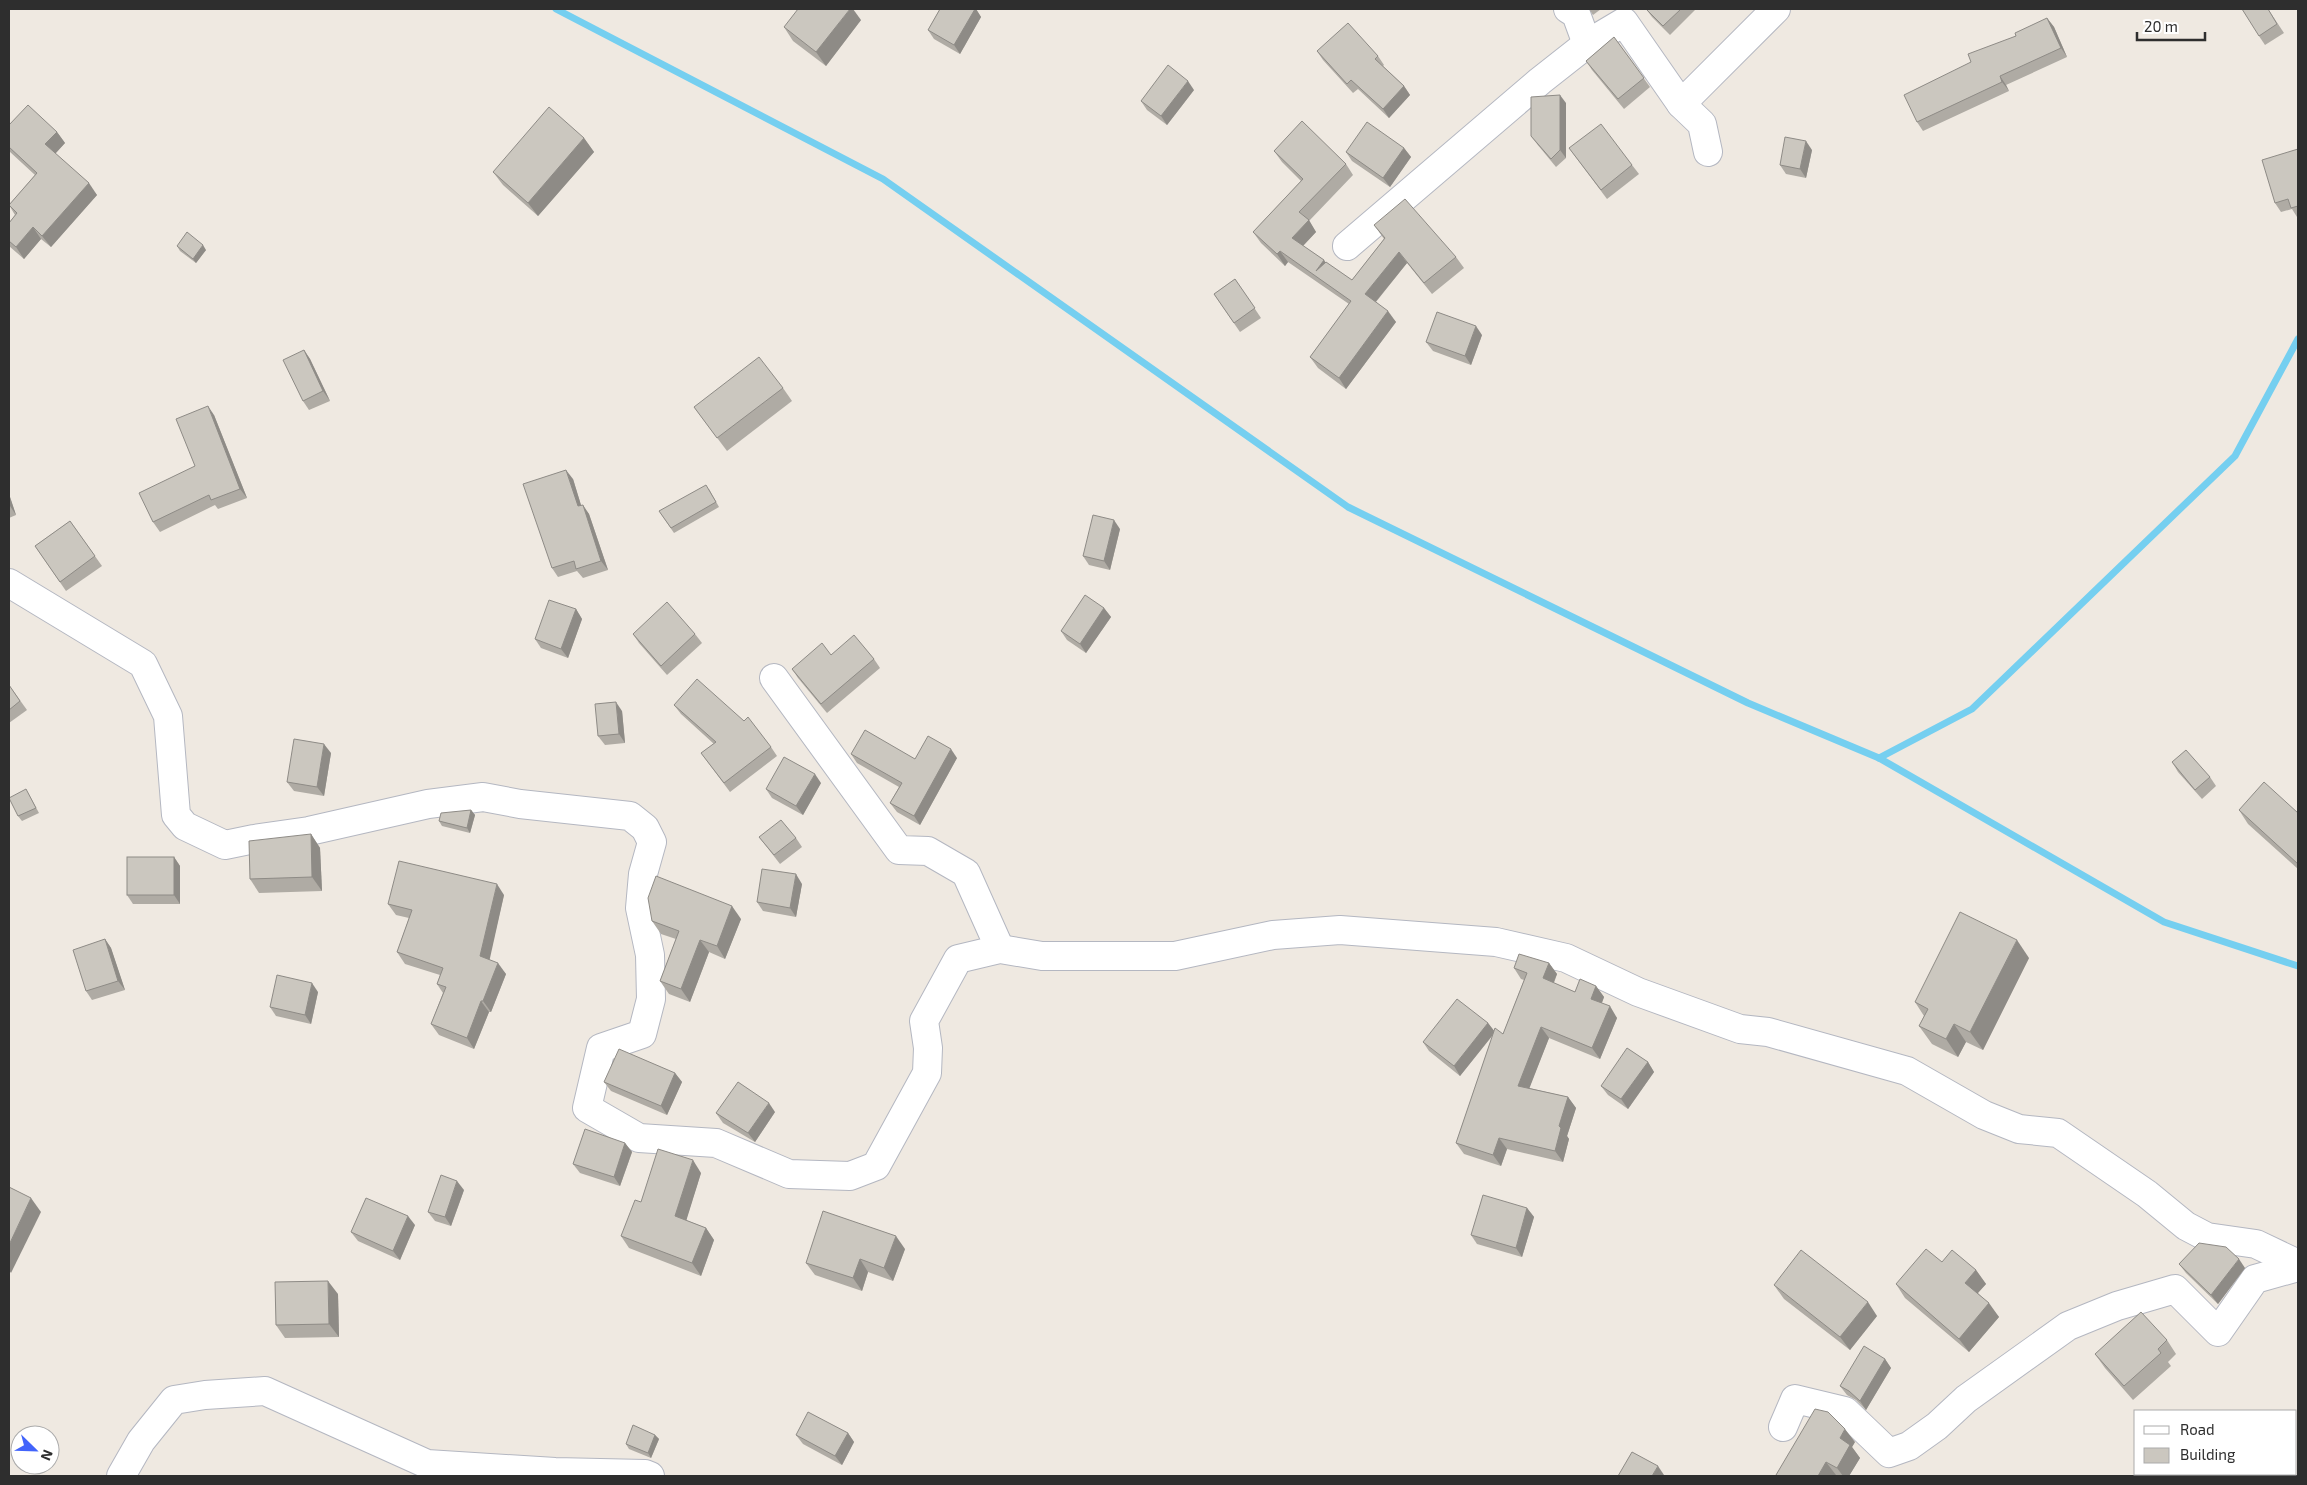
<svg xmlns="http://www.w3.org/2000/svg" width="2307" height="1485" viewBox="0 0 2307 1485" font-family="'Exo 2',sans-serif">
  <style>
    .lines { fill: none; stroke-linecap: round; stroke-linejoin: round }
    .stream { stroke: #75cff0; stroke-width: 7 }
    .minor-casing { stroke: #b4b7c1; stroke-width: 30 }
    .minor { stroke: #fff; stroke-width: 28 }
    .wall { fill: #afaba4 }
    .shaded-wall { fill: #8e8b86 }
    .building { fill: #cbc7bf; stroke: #8e8b86 }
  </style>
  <rect width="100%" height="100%" fill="#efe9e1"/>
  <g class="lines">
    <g class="stream">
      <path d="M556,9L883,179L1348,507L1748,703L1879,758L2164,922L2298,966"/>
      <path d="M1879,758L1972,709L2235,456L2298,339"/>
    </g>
    <g class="minor-casing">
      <g id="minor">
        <path d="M1568,9L1576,14L1587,44"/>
        <path d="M1708,152L1702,124L1681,104L1776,9"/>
        <path d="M1347,246L1540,81L1587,44L1624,22L1681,104"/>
        <path d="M9,583L143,664L168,716L176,815L185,826L225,845L254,839L309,831L428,804L483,797L520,804L630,816L645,828L652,842L643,874L640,908L650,955L651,999L642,1034L601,1048L587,1108L639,1138L716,1143L789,1174L850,1176L876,1166L927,1073L928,1048L924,1021L958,959L1000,949L1042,956H1175L1273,935L1340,930L1496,942L1566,958L1638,992L1740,1029L1768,1032L1907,1071L1984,1115L2019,1129L2058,1133L2147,1194L2186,1226L2207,1237L2256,1244L2298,1264"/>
        <path d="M774,678L899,850L928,851L966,873L1000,949"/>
        <path d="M1783,1427L1795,1399L1845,1411L1889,1453L1909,1446L1937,1426L1966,1399L2068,1326L2117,1306L2175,1289L2218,1332L2255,1279L2298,1267"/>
        <path d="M121,1476L141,1441L174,1400L205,1395L265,1391L427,1464L555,1472L645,1474L650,1476"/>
      </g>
    </g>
    <use href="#minor" class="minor"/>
  </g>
  <g class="wall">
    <path d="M940,9H976L981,17L960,54L934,39L928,30Z"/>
    <path d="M1589,9H1601L1593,15Z"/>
    <path d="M1646,9H1696L1670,35L1652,17Z"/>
    <path d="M2268,9L2284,33L2265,45L2259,36Z"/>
    <path d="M2047,18L2054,27L2067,57L2006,85L2009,91L1923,131L1917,122L1971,62Z"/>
    <path d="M861,20L826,66L793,41L784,27Z"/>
    <path d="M1614,37L1650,87L1624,109L1592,70L1586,61Z"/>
    <path d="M1317,51L1378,56L1384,65L1383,66L1404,86L1410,95L1389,118L1358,89L1353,93L1323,60Z"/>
    <path d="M1194,90L1167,125L1147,110L1141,101Z"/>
    <path d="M1566,103V158L1556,167L1537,144L1531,136Z"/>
    <path d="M9,125L57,132L65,143L55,154L97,195L51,247L41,239L24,259L9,246V223L15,215L9,205L35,175L9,151Z"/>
    <path d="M584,138L594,152L538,216L503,185L493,172Z"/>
    <path d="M1404,148L1411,157L1390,187L1352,161L1346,152Z"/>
    <path d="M1569,148L1632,165L1639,174L1607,199Z"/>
    <path d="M2298,149V217H2297L2292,209L2281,212L2275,203Z"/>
    <path d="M1812,150L1806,178L1786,174L1780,165Z"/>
    <path d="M1274,151L1346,164L1353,175L1309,221L1316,232L1303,246L1324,260L1325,263L1352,280L1384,239L1374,225L1456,257L1464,268L1432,294L1407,263L1376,302L1396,322L1346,389L1318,368L1310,357L1349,304L1288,262L1285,266L1261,243L1253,232L1301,181L1282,162Z"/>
    <path d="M177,246L206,250L196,263L180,251Z"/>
    <path d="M1235,279L1261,318L1240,332L1214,294Z"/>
    <path d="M1482,335L1471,365L1433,351L1426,342Z"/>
    <path d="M304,350L310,359L330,401L309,410L303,401Z"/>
    <path d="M783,388L792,401L727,451L694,407Z"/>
    <path d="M214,415L247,498L218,509L215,505L160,532L153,522L195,466Z"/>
    <path d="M573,479L581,505L589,514L608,570L583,578L577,571L558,577L552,568Z"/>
    <path d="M709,489L719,507L674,533L659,511Z"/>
    <path d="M9,494L16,515L9,518Z"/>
    <path d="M70,521L102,566L66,591L35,546Z"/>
    <path d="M1120,529L1110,570L1089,565L1083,556Z"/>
    <path d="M1104,608L1111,617L1086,653L1067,640L1061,631Z"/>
    <path d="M576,609L582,619L568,658L541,648L535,639Z"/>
    <path d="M633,634H695L702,643L667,675L639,643Z"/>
    <path d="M831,655L874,659L880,668L827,713L798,678L792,669Z"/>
    <path d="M9,685L27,710L9,723Z"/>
    <path d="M674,705L771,747L777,756L730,792L701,753L714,744L681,714Z"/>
    <path d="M622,711L625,743L605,745L598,736Z"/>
    <path d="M331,753L324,796L294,791L287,782Z"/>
    <path d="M851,754L915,759L957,758L920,825L897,812L890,803L899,787L857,763Z"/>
    <path d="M2172,762L2210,777L2216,786L2202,799L2178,772Z"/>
    <path d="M821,783L803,815L772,798L766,789Z"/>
    <path d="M26,789L39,813L22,821L18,816Z"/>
    <path d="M471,810L475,815L470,833L442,826L439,821Z"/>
    <path d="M2239,810L2298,813V869L2248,824Z"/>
    <path d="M311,834L320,848L322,891L259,893L250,879Z"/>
    <path d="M759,837L796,838L802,847L780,864Z"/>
    <path d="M174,857L180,866V904H133L127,895Z"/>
    <path d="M802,884L796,917L763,911L757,902Z"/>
    <path d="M504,895L489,959L506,974L491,1012H489L474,1049L439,1035L431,1024L443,993L437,984L440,975L405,964L397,952L409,918L396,915L388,904Z"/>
    <path d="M741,919L725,959L709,952L690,1002L669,994L660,981L676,939L661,934L652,921Z"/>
    <path d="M105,939L111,948L125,990L92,1000L86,991Z"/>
    <path d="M2029,958L1983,1050L1966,1042L1958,1057L1932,1044L1919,1026L1924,1016L1915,1002Z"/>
    <path d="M1549,963L1557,974L1554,983L1575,992L1596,986L1604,997L1602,1003L1617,1018L1600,1059L1549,1038L1529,1088L1568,1097L1576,1108L1567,1136L1569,1139L1563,1162L1507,1149L1501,1166L1464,1154L1456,1143L1493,1035L1460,1076L1429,1051L1423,1042L1488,1023L1494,1031L1503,1034L1524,980L1521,979L1514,968Z"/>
    <path d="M318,992L311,1024L276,1016L270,1007Z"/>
    <path d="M1648,1062L1654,1072L1628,1109L1608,1095L1601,1086Z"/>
    <path d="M675,1073L682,1082L667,1115L611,1091L604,1082Z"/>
    <path d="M775,1112L755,1142L723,1123L716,1113Z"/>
    <path d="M625,1143L632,1152L620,1186L580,1173L573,1164Z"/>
    <path d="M701,1173L686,1220L706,1228L714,1240L701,1276L629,1248L621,1236L641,1202Z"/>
    <path d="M464,1190L451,1226L435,1221L428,1212Z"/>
    <path d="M1527,1208L1534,1217L1522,1257L1477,1244L1471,1235Z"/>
    <path d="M415,1225L400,1260L358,1241L351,1232Z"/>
    <path d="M905,1249L893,1281L868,1272L862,1291L815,1275L806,1263Z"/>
    <path d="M2179,1264L2245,1268L2218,1304L2186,1273Z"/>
    <path d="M1976,1270L1986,1284L1978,1293L1999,1317L1969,1352L1905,1298L1896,1284Z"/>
    <path d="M1774,1285L1877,1316L1850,1350L1784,1299Z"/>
    <path d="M338,1294L339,1337L285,1338L276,1325Z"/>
    <path d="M2167,1340L2176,1354L2168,1362L2171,1366L2133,1400L2105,1368L2095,1354Z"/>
    <path d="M1885,1359L1891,1368L1866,1410L1856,1400L1847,1395L1840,1386Z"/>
    <path d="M848,1433L854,1442L842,1465L803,1444L796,1435Z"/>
    <path d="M655,1435L659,1439L651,1458L629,1449L626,1444Z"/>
    <path d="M1855,1442L1852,1447L1860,1458L1849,1476H1837L1836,1475L1835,1476H1777L1776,1475Z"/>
  </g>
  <g class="shaded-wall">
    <path d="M850,9H853L861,20L826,66L816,52Z"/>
    <path d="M975,9H976L981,17L960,54L954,45Z"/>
    <path d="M2047,18L2054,27L2067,57L2061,48Z"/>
    <path d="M2000,76L2006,85L2009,91L2002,82Z"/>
    <path d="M1188,81L1194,90L1167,125L1161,116Z"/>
    <path d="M1404,86L1410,95L1389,118L1383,109Z"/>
    <path d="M1560,95L1566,103V158L1560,150Z"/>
    <path d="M57,132L65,143L53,156L45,144Z"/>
    <path d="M584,138L594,152L538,216L528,203Z"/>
    <path d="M1806,141L1812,150L1806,178L1800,169Z"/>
    <path d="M1404,148L1411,157L1390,187L1383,178Z"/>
    <path d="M89,183L97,195L51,247L42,236Z"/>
    <path d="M1309,220L1316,232L1300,249L1292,238Z"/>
    <path d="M33,227L41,239L24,259L16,247Z"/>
    <path d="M203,245L206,250L196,263L193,259Z"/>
    <path d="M1280,251L1288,262L1285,266L1277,254Z"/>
    <path d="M1399,252L1407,263L1373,305L1365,294Z"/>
    <path d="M1324,260L1331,271H1316Z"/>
    <path d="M1388,311L1396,322L1346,389L1339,378Z"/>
    <path d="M1476,326L1482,335L1471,365L1465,356Z"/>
    <path d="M304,350L310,359L330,401L323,391Z"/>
    <path d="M208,406L214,415L247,498L240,489Z"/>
    <path d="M566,470L573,479L584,515L578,506Z"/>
    <path d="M9,494L16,515L10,506L9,503Z"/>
    <path d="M583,505L589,514L608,570L601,561Z"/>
    <path d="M1114,520L1120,529L1110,570L1104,561Z"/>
    <path d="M1104,608L1111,617L1086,653L1080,644Z"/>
    <path d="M576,609L582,619L568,658L561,649Z"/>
    <path d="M616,702L622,711L625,743L619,734Z"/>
    <path d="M324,744L331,753L324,796L317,787Z"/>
    <path d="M951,749L957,758L920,825L914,816Z"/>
    <path d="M815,774L821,783L803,815L796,806Z"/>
    <path d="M471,810L475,815L470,833L467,828Z"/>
    <path d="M311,834L320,848L322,891L312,877Z"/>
    <path d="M174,857L180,866V904L174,895Z"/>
    <path d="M796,874L802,884L796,917L790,908Z"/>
    <path d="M497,884L504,895L488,967L480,956Z"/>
    <path d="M732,906L741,919L725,959L717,946Z"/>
    <path d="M105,939L111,948L125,990L118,981Z"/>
    <path d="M700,940L709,952L690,1002L681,989Z"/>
    <path d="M2017,940L2029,958L1983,1050L1970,1032Z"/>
    <path d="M498,963L506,974L491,1012L483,1001Z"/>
    <path d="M1549,963L1557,974L1551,989L1543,978Z"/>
    <path d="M312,983L318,992L311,1024L305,1015Z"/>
    <path d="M1596,986L1604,997L1599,1010L1591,999Z"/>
    <path d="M481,1001L489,1012L474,1049L467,1038Z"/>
    <path d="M1610,1006L1617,1018L1600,1059L1592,1048Z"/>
    <path d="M1488,1023L1495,1032L1460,1076L1454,1066Z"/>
    <path d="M1954,1024L1966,1042L1958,1057L1946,1039Z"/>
    <path d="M1541,1027L1549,1038L1526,1097L1518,1086Z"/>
    <path d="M1648,1062L1654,1072L1628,1109L1621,1099Z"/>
    <path d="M675,1073L682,1082L667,1115L661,1106Z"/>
    <path d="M1568,1097L1576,1108L1567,1136L1569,1139L1563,1162L1555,1151L1559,1126Z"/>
    <path d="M769,1103L775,1112L755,1142L748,1133Z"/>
    <path d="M1499,1138L1507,1149L1501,1166L1493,1155Z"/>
    <path d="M625,1143L632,1152L620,1186L614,1177Z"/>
    <path d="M693,1160L701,1173L684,1228L675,1216Z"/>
    <path d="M457,1181L464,1190L451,1226L445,1217Z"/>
    <path d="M31,1198L41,1212L11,1273L9,1270V1245Z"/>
    <path d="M1527,1208L1534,1217L1522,1257L1516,1248Z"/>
    <path d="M408,1216L415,1225L400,1260L393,1251Z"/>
    <path d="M706,1228L714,1240L701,1276L692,1263Z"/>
    <path d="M896,1236L905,1249L893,1281L884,1268Z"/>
    <path d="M860,1259L868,1272L862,1291L853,1278Z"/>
    <path d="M2239,1259L2245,1268L2218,1304L2211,1295Z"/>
    <path d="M1976,1270L1986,1284L1975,1296L1965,1283Z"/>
    <path d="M328,1281L338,1294L339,1337L329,1324Z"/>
    <path d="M1868,1302L1877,1316L1850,1350L1840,1337Z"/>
    <path d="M1989,1303L1999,1317L1969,1352L1959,1339Z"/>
    <path d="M1885,1359L1891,1368L1866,1410L1860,1401Z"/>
    <path d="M1845,1429L1855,1442L1852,1447L1860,1458L1849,1476H1843L1837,1468L1840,1438Z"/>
    <path d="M848,1433L854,1442L842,1465L835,1456Z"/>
    <path d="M655,1435L659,1439L651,1458L648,1453Z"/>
    <path d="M1826,1462L1836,1475L1835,1476H1818Z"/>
    <path d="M1658,1466L1664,1475V1476H1652Z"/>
  </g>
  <g class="building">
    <path d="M798,9H850L816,52L784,27Z"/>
    <path d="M940,9H975L954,45L928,30Z"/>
    <path d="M1646,9H1681L1663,26Z"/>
    <path d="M2242,9H2268L2277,24L2259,36Z"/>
    <path d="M2047,18L2061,48L2000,76L2002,82L1917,122L1904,95L1971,62L1968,54L2016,36L2015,33Z"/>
    <path d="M1348,23L1378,56L1375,59L1404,86L1383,109L1351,80L1347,84L1317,51Z"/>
    <path d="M1614,37L1644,78L1618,99L1586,61Z"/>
    <path d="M1168,65L1188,81L1161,116L1141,101Z"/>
    <path d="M1560,95V150L1551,159L1531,136V97Z"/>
    <path d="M28,105L57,132L45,144L89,183L42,236L33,227L16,247L9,241V223L17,213L9,205L37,173L9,147V125Z"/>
    <path d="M549,107L584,138L528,203L493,172Z"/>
    <path d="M1302,121L1346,164L1299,212L1309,220L1292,238L1324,260L1316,271L1326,262L1352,280L1385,238L1374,225L1405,199L1456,257L1424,283L1399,252L1365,294L1388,311L1339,378L1310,357L1351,301L1280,251L1277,254L1253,232L1303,179L1274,151Z"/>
    <path d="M1367,122L1404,148L1383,178L1346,152Z"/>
    <path d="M1601,124L1632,165L1601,190L1569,148Z"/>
    <path d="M1785,137L1806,141L1800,169L1780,165Z"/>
    <path d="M2298,149V206L2291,208L2288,199L2275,203L2262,160Z"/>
    <path d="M187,232L203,245L193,259L177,246Z"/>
    <path d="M1235,279L1255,308L1234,323L1214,294Z"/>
    <path d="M1437,312L1476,326L1465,356L1426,342Z"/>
    <path d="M304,350L323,391L303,401L283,360Z"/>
    <path d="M759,357L783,388L717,438L694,407Z"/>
    <path d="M208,406L240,489L211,500L209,495L153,522L139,493L195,466L176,419Z"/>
    <path d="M566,470L578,506L583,505L601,561L576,569L574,561L552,568L523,484Z"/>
    <path d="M706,485L716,502L671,528L659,511Z"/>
    <path d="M1093,515L1114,520L1104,561L1083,556Z"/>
    <path d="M70,521L95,556L60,582L35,546Z"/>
    <path d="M1085,595L1104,608L1080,644L1061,631Z"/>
    <path d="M549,600L576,609L561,649L535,639Z"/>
    <path d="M667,602L695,634L661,666L633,634Z"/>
    <path d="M854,635L874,659L821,704L792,669L822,643L831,655Z"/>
    <path d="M697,679L744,721L748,717L771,747L724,783L701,753L716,742L674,705Z"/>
    <path d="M9,685L20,701L9,710Z"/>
    <path d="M616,702L619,734L598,736L595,704Z"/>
    <path d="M865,730L915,759L928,736L951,749L914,816L890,803L902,783L851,754Z"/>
    <path d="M294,739L324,744L317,787L287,782Z"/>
    <path d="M2186,750L2210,777L2195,790L2172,762Z"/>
    <path d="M784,757L815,774L796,806L766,789Z"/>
    <path d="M2264,782L2298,813V864L2239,810Z"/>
    <path d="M26,789L36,808L18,816L9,798Z"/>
    <path d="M471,810L467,828L439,821L441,813Z"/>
    <path d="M781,820L796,838L774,855L759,837Z"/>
    <path d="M311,834L312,877L250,879L249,841Z"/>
    <rect x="127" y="857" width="47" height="38"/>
    <path d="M399,861L497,884L480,956L498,963L483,1001H481L467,1038L431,1024L446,987L437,984L443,968L397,952L412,910L388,904Z"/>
    <path d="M762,869L796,874L790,908L757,902Z"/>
    <path d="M656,876L732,906L717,946L700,940L681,989L660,981L679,931L652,921L648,898Z"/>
    <path d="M1960,912L2017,940L1970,1032L1954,1024L1946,1039L1919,1026L1928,1009L1915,1002Z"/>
    <path d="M105,939L118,981L86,991L73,950Z"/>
    <path d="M1519,954L1549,963L1543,978L1575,992L1580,979L1596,986L1591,999L1610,1006L1592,1048L1541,1027L1518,1086L1568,1097L1559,1126L1561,1128L1555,1151L1499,1138L1493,1155L1456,1143L1495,1028L1503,1034L1527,973L1514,968Z"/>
    <path d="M277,975L312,983L305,1015L270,1007Z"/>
    <path d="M1457,999L1488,1023L1454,1066L1423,1042Z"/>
    <path d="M1627,1048L1648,1062L1621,1099L1601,1086Z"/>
    <path d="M619,1049L675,1073L661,1106L604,1082Z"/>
    <path d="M738,1082L769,1103L748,1133L716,1113Z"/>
    <path d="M585,1129L625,1143L614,1177L573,1164Z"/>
    <path d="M658,1149L693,1160L675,1216L706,1228L692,1263L621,1236L635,1200L641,1202Z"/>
    <path d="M441,1175L457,1181L445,1217L428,1212Z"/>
    <path d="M9,1187L31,1198L9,1245Z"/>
    <path d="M1483,1195L1527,1208L1516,1248L1471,1235Z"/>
    <path d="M366,1198L408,1216L393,1251L351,1232Z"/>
    <path d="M823,1211L896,1236L884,1268L860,1259L853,1278L806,1263Z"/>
    <path d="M2199,1243L2226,1247L2239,1259L2211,1295L2179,1264Z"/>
    <path d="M1926,1249L1942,1262L1952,1250L1976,1270L1965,1283L1989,1303L1959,1339L1896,1284Z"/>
    <path d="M1801,1250L1868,1302L1840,1337L1774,1285Z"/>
    <path d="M328,1281L329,1324L276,1325L275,1282Z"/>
    <path d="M2141,1312L2167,1340L2158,1349L2161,1353L2124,1386L2095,1354Z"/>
    <path d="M1864,1346L1885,1359L1860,1401L1849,1391L1840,1386Z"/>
    <path d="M1815,1409L1828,1412L1845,1429L1840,1438L1850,1445L1837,1468L1826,1462L1818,1476H1778L1776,1475Z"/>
    <path d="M808,1412L848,1433L835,1456L796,1435Z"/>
    <path d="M633,1425L655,1435L648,1453L626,1444Z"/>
    <path d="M1632,1452L1658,1466L1652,1476H1618Z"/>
  </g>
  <rect width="2307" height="1485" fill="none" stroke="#2e2e2e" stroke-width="20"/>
  <rect x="2134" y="1410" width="162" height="65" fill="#ffffff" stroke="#ababab"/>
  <rect x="2144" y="1426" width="25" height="8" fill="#ffffff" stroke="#ababab"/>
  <text x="2180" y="1435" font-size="15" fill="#2e2e2e">Road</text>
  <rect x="2144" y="1448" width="25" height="15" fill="#cbc7bf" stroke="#ababab"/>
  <text x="2180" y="1460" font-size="15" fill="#2e2e2e">Building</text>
  <g transform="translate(35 1450) rotate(113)"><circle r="24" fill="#ffffff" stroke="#ababab"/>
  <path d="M0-4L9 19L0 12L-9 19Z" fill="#4264fb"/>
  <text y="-8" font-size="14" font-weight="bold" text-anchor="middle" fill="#2e2e2e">N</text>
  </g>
  <path d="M2137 32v8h68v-8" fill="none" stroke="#2e2e2e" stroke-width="2.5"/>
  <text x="2144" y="32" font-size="15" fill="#2e2e2e" stroke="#ffffff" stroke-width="4" paint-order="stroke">20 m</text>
</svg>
